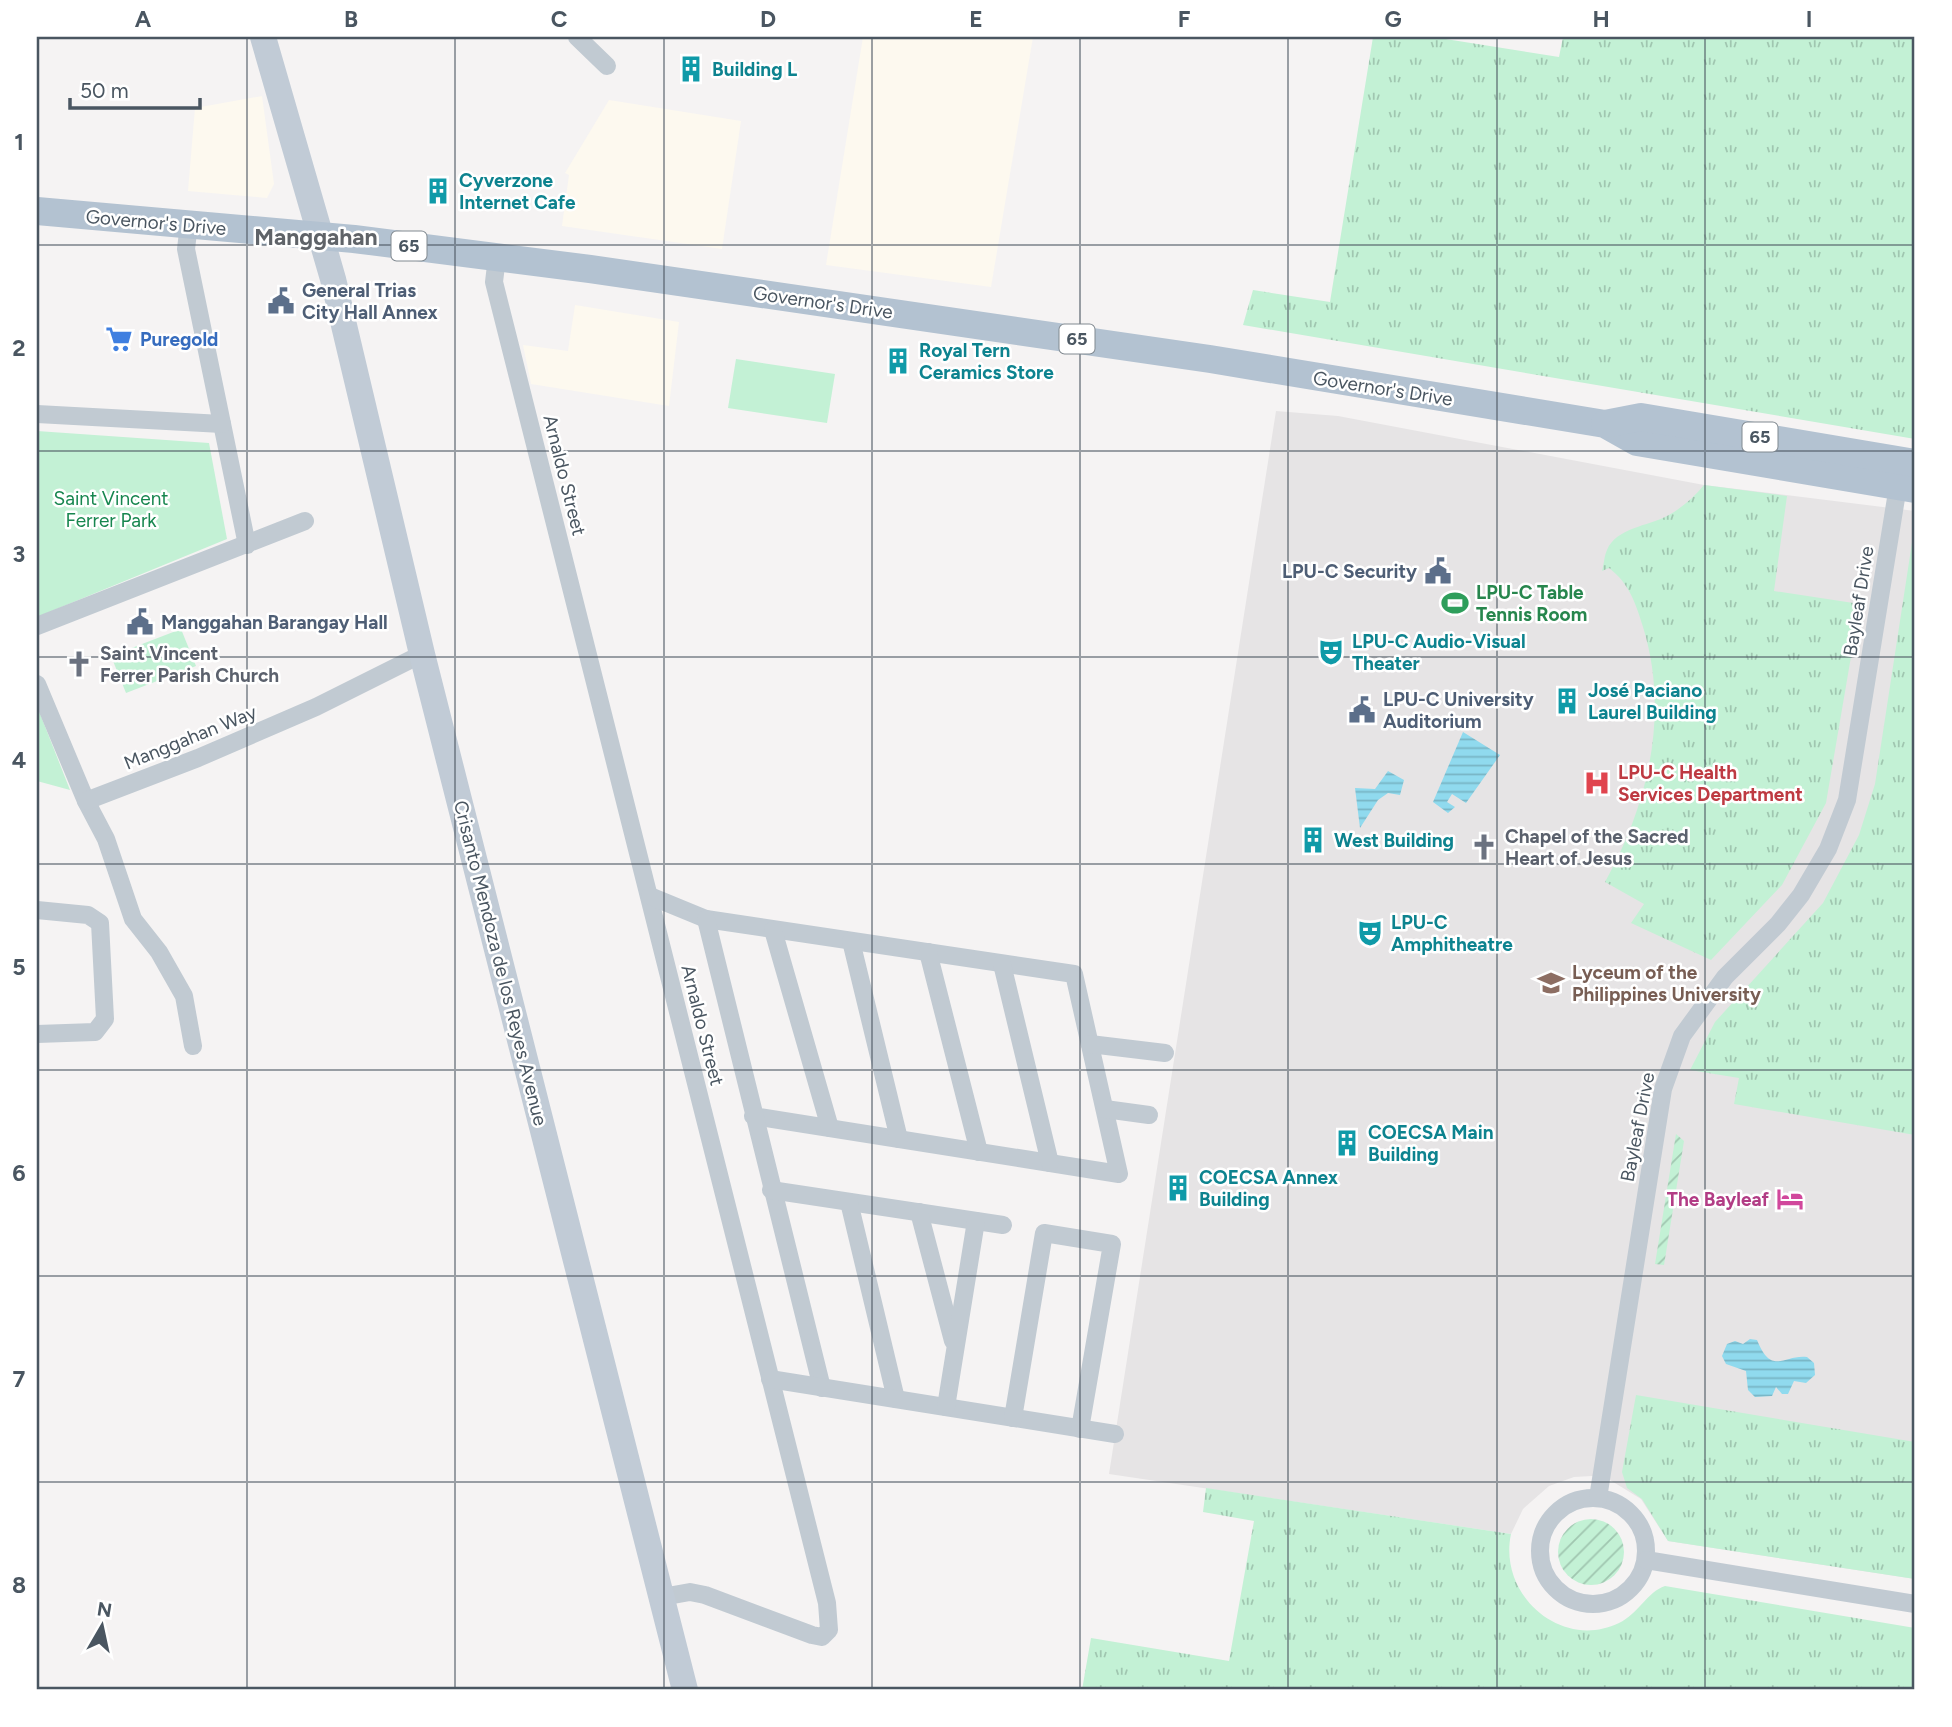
<svg xmlns="http://www.w3.org/2000/svg" width="1952" height="1727" viewBox="0 0 1952 1727" font-family="Figtree,sans-serif">
  <style>
    .commercial { fill: #fdf9ef }
    .education { fill: #e6e4e5 }
    .grass { fill: url(#grass-tufts) }
    .park { fill: #c3f1d5 }
    .garden { fill: url(#garden-furrows) }
    .water { fill: url(#water-rules) }
    .lines { fill: none; stroke-linecap: round; stroke-linejoin: round }
    .minor { stroke: #c1cad2; stroke-width: 18 }
    .secondary { stroke: #c1cbd6; stroke-width: 26 }
    .primary { stroke: #b3c2d1; stroke-width: 28 }
    .grid { fill: none; stroke: #4a5661; stroke-width: 2; stroke-opacity: 0.55 }
    .labels { text-anchor: middle; stroke-width: 5; stroke-linejoin: round; paint-order: stroke }
    .shield { fill: #fff; stroke: #808990; stroke-width: 2 }
    .shield-label { font-size: 18px; font-weight: bold; fill: #4a5661 }
    .culture-label { font-size: 19px; font-weight: bold; fill: #0d838f; stroke: #fff; text-anchor: start }
    .street-label { font-size: 19px; fill: #4a5661; stroke: #fff }
    .service-label { font-size: 19px; font-weight: bold; fill: #4e5e75; stroke: #fff; text-anchor: start }
    .shop-label { font-size: 19px; font-weight: bold; fill: #366cbe; stroke: #fff; text-anchor: start }
    .park-label { font-size: 19px; fill: #17864f; stroke: #fff }
    .leisure-label { font-size: 19px; font-weight: bold; fill: #27864d; stroke: #fff; text-anchor: start }
    .worship-label { font-size: 19px; font-weight: bold; fill: #5b616d; stroke: #fff; text-anchor: start }
    .health-label { font-size: 19px; font-weight: bold; fill: #be3a42; stroke: #fff; text-anchor: start }
    .education-label { font-size: 19px; font-weight: bold; fill: #785e54; stroke: #fff; text-anchor: start }
    .hotel-label { font-size: 19px; font-weight: bold; fill: #b23c85; stroke: #fff; text-anchor: end }
    .quarter-label { font-size: 23px; font-weight: bold; fill: #5f6368; stroke: #fff }
    .neatline { fill: none; stroke: #4a5661; stroke-width: 2.5 }
    .grid-label { font-size: 23px; text-anchor: middle; font-weight: bold; fill: #4a5661 }
  </style>
  <defs>
    <pattern id="grass-tufts" width="24" height="20" patternUnits="userSpaceOnUse" patternTransform="scale(1.75)"><rect width="24" height="20" fill="#c3f1d5"/><path d="M3 7l-1-3M5 7V3M7 7l1-3M15 17l-1-3M17 17v-4M19 17l1-3" fill="none" stroke="#a0c6b0"/></pattern>
    <pattern id="garden-furrows" width="10" height="10" patternUnits="userSpaceOnUse" patternTransform="scale(1.75)"><rect width="10" height="10" fill="#c3f1d5"/><path d="M-1 1l2-2M0 10L10 0M9 11l2-2" fill="none" stroke="#a0c6b0"/></pattern>
    <pattern id="water-rules" width="6" height="5" patternUnits="userSpaceOnUse" patternTransform="scale(1.75)"><rect width="6" height="5" fill="#90daee"/><path d="M0 2.5h6" fill="none" stroke="#78b4c4"/></pattern>
  </defs>
  <rect width="100%" height="100%" fill="#f5f3f3"/>
  <g class="commercial">
    <path d="M863,37H1033L991,287L826,265Z"/>
    <path d="M262,96L274,184L267,198L188,191L195,108Z"/>
    <path d="M609,100L741,121L722,249L562,226L569,175L565,173Z"/>
    <path d="M575,305L679,322L669,406L531,384L523,345L568,351Z"/>
  </g>
  <path class="education" d="M1276,411L1338,416L1704,485L1915,511V1579L1668,1541L1641,1499L1610,1480L1592,1476L1574,1477L1549,1486L1523,1509L1511,1534L1109,1474Z"/>
  <g class="grass">
    <path d="M1373,37H1433L1559,57L1563,37H1915V439L1243,325L1253,290L1330,302Z"/>
    <path d="M1704,485L1787,496L1774,591L1860,604L1826,803L1782,885L1711,960L1631,923L1644,904L1605,882C1648,805 1670,714 1643,627C1636,604 1629,583 1609,568L1602,571C1604,565 1604,556 1607,550C1616,528 1648,526 1667,516C1682,508 1693,498 1704,485Z"/>
    <path d="M1915,523V1135L1734,1104L1739,1078L1690,1070L1715,1022L1823,903L1859,835L1875,784Z"/>
    <path d="M1636,1395L1915,1442V1579L1668,1541L1642,1499L1627,1488L1622,1472Z"/>
    <path d="M1206,1488L1511,1534C1498,1595 1561,1651 1619,1623C1638,1614 1647,1592 1665,1586L1915,1628V1690H1082L1091,1638L1229,1661L1254,1521L1203,1512Z"/>
  </g>
  <g class="park">
    <path d="M736,359L835,374L827,423L728,408Z"/>
    <path d="M37,431L209,443L227,539L37,617Z"/>
    <path d="M181,629L196,666L126,693L111,656Z"/>
    <path d="M37,706L70,790L37,781Z"/>
  </g>
  <g class="garden">
    <path d="M1676,1134L1684,1141L1664,1265L1655,1264Z"/>
    <circle cx="1591" cy="1552" r="33"/>
  </g>
  <g class="water">
    <path d="M1463,732L1500,755L1466,803L1452,794L1447,802L1455,807L1448,813L1433,802Z"/>
    <path d="M1388,771L1404,780L1400,795L1388,793L1378,800L1360,828L1355,788L1375,789Z"/>
    <path d="M1750,1339L1757,1340C1772,1377 1784,1354 1807,1357L1814,1363L1815,1375L1806,1383L1794,1381L1788,1394H1782L1776,1387L1772,1396L1755,1397L1748,1390L1746,1371L1726,1364L1722,1356L1727,1344L1735,1341L1743,1344Z"/>
  </g>
  <g class="lines">
    <g class="minor">
      <path d="M577,37L607,66"/>
      <path d="M189,224L186,249L247,545"/>
      <path d="M497,257L494,282L827,1603L829,1630L822,1637L812,1635L705,1595L690,1592L662,1597"/>
      <path d="M37,414L222,424"/>
      <path d="M37,626L305,521"/>
      <path d="M37,684L86,801L106,839L133,919L159,952L184,996L193,1046"/>
      <path d="M86,801L198,758L316,707L422,654"/>
      <path d="M650,896L706,919L1074,974L1119,1174L753,1116"/>
      <path d="M37,910L88,915L100,923L105,1019L95,1032L37,1034"/>
      <path d="M706,919L822,1388"/>
      <path d="M773,930L830,1128"/>
      <path d="M851,941L899,1139"/>
      <path d="M928,952L979,1152"/>
      <path d="M1002,964L1050,1163"/>
      <path d="M1090,1044L1165,1053"/>
      <path d="M1105,1109L1149,1115"/>
      <path d="M771,1190L1003,1225"/>
      <path d="M849,1202L896,1399"/>
      <path d="M919,1212L953,1341"/>
      <path d="M770,1379L1115,1434"/>
      <path d="M946,1407L976,1221"/>
      <path d="M1013,1418L1044,1233L1112,1244L1080,1429"/>
      <circle cx="1593" cy="1551" r="53"/>
      <path d="M1598,1498L1663,1089L1682,1036L1725,977L1778,924L1801,895L1828,849L1847,800L1898,486"/>
      <path d="M1646,1560L1915,1604"/>
    </g>
    <path class="secondary" d="M263,37L333,279L422,654L685,1690"/>
    <g class="primary">
      <path d="M37,211L354,239L590,269L1210,359L1605,424L1637,442L1915,489"/>
      <path d="M1605,424L1641,417L1915,463"/>
    </g>
  </g>
  <path class="grid" d="M247,37V1690M455,37V1690M664,37V1690M872,37V1690M1080,37V1690M1288,37V1690M1497,37V1690M1705,37V1690M37,245H1915M37,451H1915M37,657H1915M37,864H1915M37,1070H1915M37,1276H1915M37,1482H1915"/>
  <defs>
    <g id="building-bare" transform="scale(2.1)"><path d="M-4-6H4V6H1V3H-1V6H-4ZM-2.5-4.3h1.7v1.8h-1.7ZM.8-4.3h1.7v1.8H.8ZM-2.5-1h1.7V.8h-1.7ZM.8-1h1.7V.8H.8Z" fill="#0f9aa8" stroke="#fff" stroke-width="2.5" paint-order="stroke"/></g>
    <g id="civic-bare" transform="scale(2.1)"><path d="M-.6-6.5H3V-4.5H.6V-3L4-1V1h2V6H-6V1h2V-1L-.6-3ZM-1.2 2.5V6h2.4V2.5Z" fill="#5c6f8a" stroke="#fff" stroke-width="2.5" paint-order="stroke"/></g>
    <g id="supermarket-bare" transform="scale(2.1)"><path d="M-6-5.5h2.5l.6 2H6L4.5 2H-2.5L-4.4-4H-6ZM-1.5 3.2a1.3 1.3 0 1 0 .1 0ZM3 3.2a1.3 1.3 0 1 0 .1 0Z" fill="#3f7fe0" stroke="#fff" stroke-width="2.5" paint-order="stroke"/></g>
    <g id="stadium-bare" transform="scale(2.1)"><path d="M0-5a6.5 5 0 1 0 0 10a6.5 5 0 1 0 0-10ZM-3.5-1.8h7v3.6h-7Z" fill="#2e9e5b" stroke="#fff" stroke-width="2.5" paint-order="stroke"/></g>
    <g id="theatre-bare" transform="scale(2.1)"><path d="M-5-5.5Q0-4 5-5.5V0Q5 5 0 6Q-5 5-5 0ZM-3.3-2.5H-1v1.5H-3.3ZM1-2.5H3.3v1.5H1ZM-2.8 1Q0 5.5 2.8 1Z" fill="#0f9aa8" stroke="#fff" stroke-width="2.5" paint-order="stroke"/></g>
    <g id="church-bare" transform="scale(2.1)"><path d="M-1.2-6h2.4v3.5h3.3v2.4h-3.3V6h-2.4V-.1h-3.3v-2.4h3.3Z" fill="#6b7280" stroke="#fff" stroke-width="2.5" paint-order="stroke"/></g>
    <g id="hospital-bare" transform="scale(2.1)"><path d="M-5-5h3v3.5h4V-5h3V5h-3V1.5h-4V5h-3Z" fill="#e0444e" stroke="#fff" stroke-width="2.5" paint-order="stroke"/></g>
    <g id="university-bare" transform="scale(2.1)"><path d="M0-5L7-2L0 1L-7-2ZM-4 1L0 2.5L4 1V4Q0 6-4 4Z" fill="#8d6e63" stroke="#fff" stroke-width="2.5" paint-order="stroke"/></g>
    <g id="hotel-bare" transform="scale(2.1)"><path d="M-6-4.5h1.5V1H6V5H4.5V3h-9V5H-6ZM-4 0a1.8 1.8 0 1 1 3.6 0ZM.5 0V-2.5h3Q6-2.5 6 0Z" fill="#d1479c" stroke="#fff" stroke-width="2.5" paint-order="stroke"/></g>
  </defs>
  <g fill-rule="evenodd">
    <use href="#building-bare" x="691" y="69"/>
    <use href="#building-bare" x="438" y="191"/>
    <use href="#civic-bare" x="281" y="301"/>
    <use href="#supermarket-bare" x="119" y="339"/>
    <use href="#building-bare" x="898" y="361"/>
    <use href="#civic-bare" x="1438" y="571"/>
    <use href="#stadium-bare" x="1455" y="603"/>
    <use href="#civic-bare" x="140" y="622"/>
    <use href="#theatre-bare" x="1331" y="652"/>
    <use href="#church-bare" x="79" y="664"/>
    <use href="#building-bare" x="1567" y="701"/>
    <use href="#civic-bare" x="1362" y="710"/>
    <use href="#hospital-bare" x="1597" y="783"/>
    <use href="#building-bare" x="1313" y="840"/>
    <use href="#church-bare" x="1484" y="847"/>
    <use href="#theatre-bare" x="1370" y="933"/>
    <use href="#university-bare" x="1551" y="983"/>
    <use href="#building-bare" x="1347" y="1143"/>
    <use href="#building-bare" x="1178" y="1188"/>
    <use href="#hotel-bare" x="1790" y="1199"/>
  </g>
  <g class="labels">
    <g class="shield">
      <rect x="391.5" y="231.5" width="35" height="29" rx="5"/>
      <rect x="1059.5" y="324.5" width="35" height="29" rx="5"/>
      <rect x="1742.5" y="422.5" width="35" height="29" rx="5"/>
    </g>
    <g class="shield-label">
      <text x="409" y="252">65</text>
      <text x="1077" y="345">65</text>
      <text x="1760" y="443">65</text>
    </g>
    <g class="culture-label">
      <text x="712" y="76">Building L</text>
      <text x="459" y="187">Cyverzone<tspan x="459" dy="22">Internet Cafe</tspan></text>
      <text x="919" y="357">Royal Tern<tspan x="919" dy="22">Ceramics Store</tspan></text>
      <text x="1352" y="648">LPU-C Audio-Visual<tspan x="1352" dy="22">Theater</tspan></text>
      <text x="1588" y="697">José Paciano<tspan x="1588" dy="22">Laurel Building</tspan></text>
      <text x="1334" y="847">West Building</text>
      <text x="1391" y="929">LPU-C<tspan x="1391" dy="22">Amphitheatre</tspan></text>
      <text x="1368" y="1139">COECSA Main<tspan x="1368" dy="22">Building</tspan></text>
      <text x="1199" y="1184">COECSA Annex<tspan x="1199" dy="22">Building</tspan></text>
    </g>
    <g class="street-label">
      <text transform="translate(156 222) rotate(5)" y="7">Governor's Drive</text>
      <text transform="translate(823 302) rotate(8)" y="7">Governor's Drive</text>
      <text transform="translate(1383 388) rotate(9)" y="7">Governor's Drive</text>
      <text transform="translate(565 475) rotate(76)" y="7">Arnaldo Street</text>
      <text transform="translate(1858 601) rotate(-81)" y="7">Bayleaf Drive</text>
      <text transform="translate(190 737) rotate(-22)" y="7">Manggahan Way</text>
      <text transform="translate(501 963) rotate(76)" y="7">Crisanto Mendoza de los Reyes Avenue</text>
      <text transform="translate(703 1025) rotate(76)" y="7">Arnaldo Street</text>
      <text transform="translate(1637 1127) rotate(-79)" y="7">Bayleaf Drive</text>
    </g>
    <g class="service-label">
      <text x="302" y="297">General Trias<tspan x="302" dy="22">City Hall Annex</tspan></text>
      <text x="1417" y="578" text-anchor="end">LPU-C Security</text>
      <text x="161" y="629">Manggahan Barangay Hall</text>
      <text x="1383" y="706">LPU-C University<tspan x="1383" dy="22">Auditorium</tspan></text>
    </g>
    <g class="shop-label">
      <text x="140" y="346">Puregold</text>
    </g>
    <g class="park-label">
      <text x="111" y="505">Saint Vincent<tspan x="111" dy="22">Ferrer Park</tspan></text>
    </g>
    <g class="leisure-label">
      <text x="1476" y="599">LPU-C Table<tspan x="1476" dy="22">Tennis Room</tspan></text>
    </g>
    <g class="worship-label">
      <text x="100" y="660">Saint Vincent<tspan x="100" dy="22">Ferrer Parish Church</tspan></text>
      <text x="1505" y="843">Chapel of the Sacred<tspan x="1505" dy="22">Heart of Jesus</tspan></text>
    </g>
    <g class="health-label">
      <text x="1618" y="779">LPU-C Health<tspan x="1618" dy="22">Services Department</tspan></text>
    </g>
    <g class="education-label">
      <text x="1572" y="979">Lyceum of the<tspan x="1572" dy="22">Philippines University</tspan></text>
    </g>
    <g class="hotel-label">
      <text x="1769" y="1206">The Bayleaf</text>
    </g>
    <g class="quarter-label">
      <text x="316" y="245">Manggahan</text>
    </g>
  </g>
  <rect width="1952" height="1727" fill="none" stroke="#ffffff" stroke-width="77"/>
  <g transform="translate(102 1626) rotate(9)" stroke="#ffffff" stroke-width="5" paint-order="stroke">
  <path d="M0-5L12 26L0 18L-12 26Z" fill="#4a5661"/>
  <text y="-10" font-size="19" font-weight="bold" text-anchor="middle" fill="#4a5661">N</text>
  </g>
  <path d="M70 98v10h130v-10" fill="none" stroke="#4a5661" stroke-width="3.5"/>
  <text x="80" y="98" font-size="21" fill="#4a5661" stroke="#ffffff" stroke-width="5" paint-order="stroke">50 m</text>
  <rect x="38" y="38" width="1875" height="1650" class="neatline"/>
  <g class="grid-label">
    <text x="143" y="27">A</text>
    <text x="351" y="27">B</text>
    <text x="559" y="27">C</text>
    <text x="768" y="27">D</text>
    <text x="976" y="27">E</text>
    <text x="1184" y="27">F</text>
    <text x="1393" y="27">G</text>
    <text x="1601" y="27">H</text>
    <text x="1809" y="27">I</text>
    <text x="19" y="150">1</text>
    <text x="19" y="356">2</text>
    <text x="19" y="562">3</text>
    <text x="19" y="768">4</text>
    <text x="19" y="975">5</text>
    <text x="19" y="1181">6</text>
    <text x="19" y="1387">7</text>
    <text x="19" y="1593">8</text>
  </g>
</svg>
